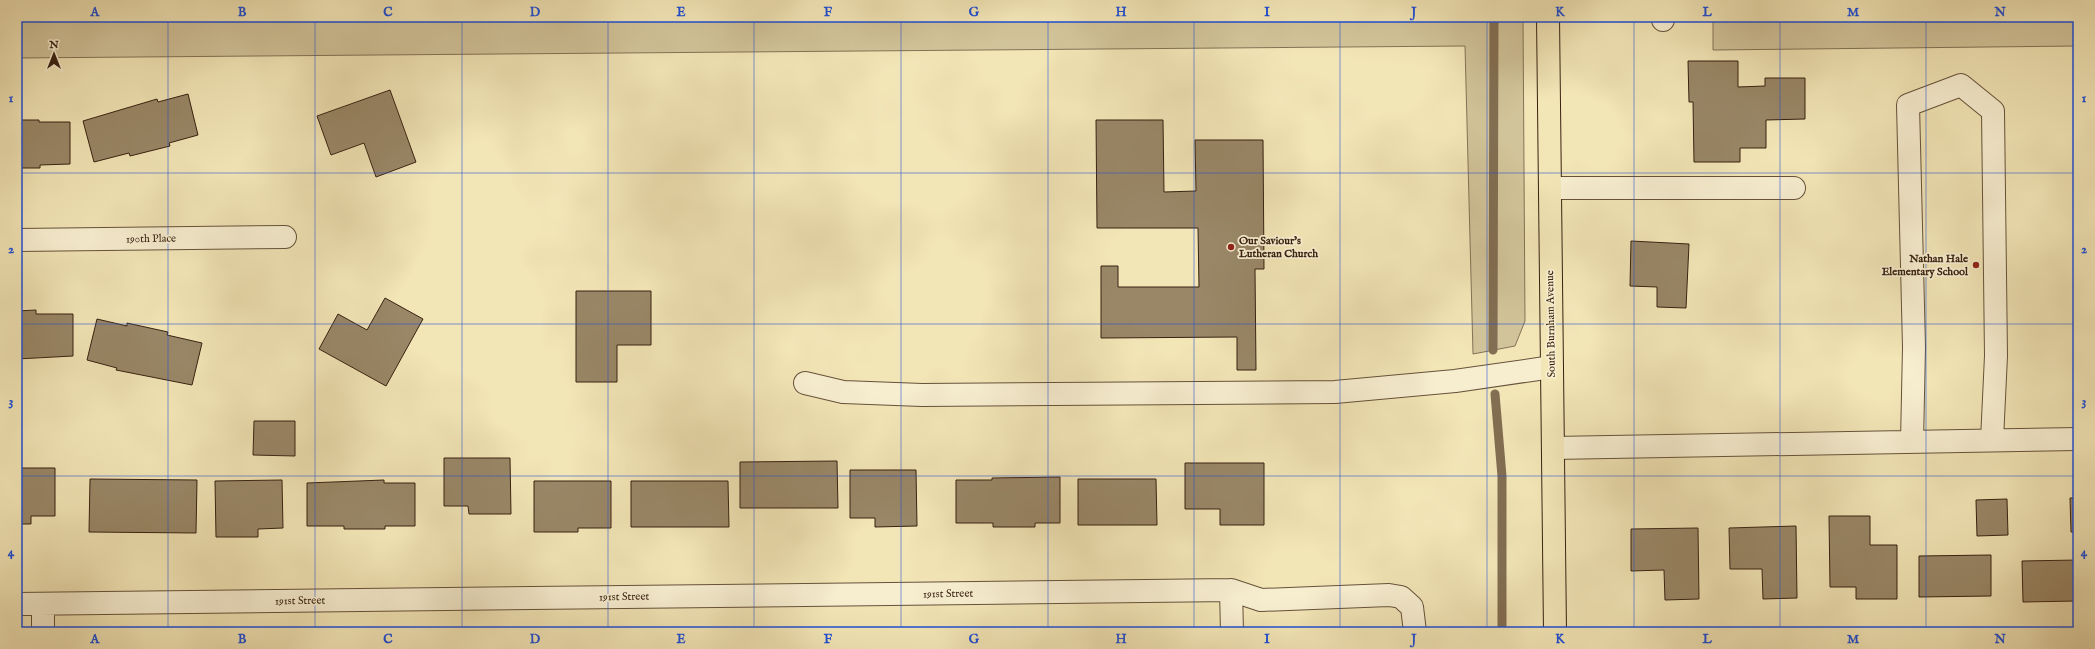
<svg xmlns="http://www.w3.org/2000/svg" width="2095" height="649" viewBox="0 0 2095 649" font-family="'IM FELL English',serif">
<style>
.green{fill:#d2c49a;stroke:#857256}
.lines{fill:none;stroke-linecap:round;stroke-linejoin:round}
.stream{stroke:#826e52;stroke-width:9}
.building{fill:#998767;stroke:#382111}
.minor-casing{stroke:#66523a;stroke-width:24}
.major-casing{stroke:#382111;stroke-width:24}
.minor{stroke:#f7eed0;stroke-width:22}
.major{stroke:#f2e5b6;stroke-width:22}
.grid{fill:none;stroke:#1d4ed8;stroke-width:1;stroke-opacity:0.55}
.poi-dot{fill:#8f2418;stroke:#f7eed0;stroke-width:1.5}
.labels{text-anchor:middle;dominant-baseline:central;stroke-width:3.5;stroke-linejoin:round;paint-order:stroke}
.street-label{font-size:11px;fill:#382111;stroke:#f7eed0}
.poi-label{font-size:11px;font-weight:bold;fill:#382111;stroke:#f7eed0;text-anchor:start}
.neatline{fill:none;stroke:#1d4ed8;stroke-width:1.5}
.grid-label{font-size:13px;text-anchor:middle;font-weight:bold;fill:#1d4ed8}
</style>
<rect width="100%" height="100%" fill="#f2e5b6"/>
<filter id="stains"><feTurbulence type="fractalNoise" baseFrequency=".005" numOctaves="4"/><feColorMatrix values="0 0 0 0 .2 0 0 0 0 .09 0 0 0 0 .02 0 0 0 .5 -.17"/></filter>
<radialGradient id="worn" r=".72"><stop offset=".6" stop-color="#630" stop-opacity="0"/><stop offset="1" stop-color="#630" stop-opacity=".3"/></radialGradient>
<path class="green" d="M 17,17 L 1523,17 L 1525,321 L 1515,346 L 1473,354 L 1465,46 L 17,58 Z
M 1713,17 L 2078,17 L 2078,46 L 1713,50 Z"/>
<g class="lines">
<path class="stream" d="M 1493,350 L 1494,17
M 1495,394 L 1502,476 L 1502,632"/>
</g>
<path class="building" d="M 1688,61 L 1738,61 L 1738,87 L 1765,86 L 1765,78 L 1805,78 L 1805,119 L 1766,120 L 1766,148 L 1740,148 L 1740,162 L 1694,162 L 1693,102 L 1689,102 Z
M 390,90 L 416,162 L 376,177 L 364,143 L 331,155 L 317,116 Z
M 188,94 L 198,135 L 169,143 L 170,146 L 130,156 L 129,153 L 94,162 L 83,121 L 157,99 L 158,102 Z
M 17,120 L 39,120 L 39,122 L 70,122 L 70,164 L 40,165 L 40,168 L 17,168 Z
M 1096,120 L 1163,120 L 1164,192 L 1196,191 L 1195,140 L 1263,140 L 1264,269 L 1255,269 L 1256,370 L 1237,370 L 1237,337 L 1101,338 L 1101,266 L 1118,266 L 1118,287 L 1199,287 L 1198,228 L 1097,228 Z
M 1631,241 L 1689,244 L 1686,308 L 1657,307 L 1657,287 L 1630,286 Z
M 576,291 L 651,291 L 651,345 L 617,345 L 617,382 L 576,382 Z
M 385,298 L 423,319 L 386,386 L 319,349 L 338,314 L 367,330 Z
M 36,310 L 36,314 L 73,314 L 73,356 L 17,359 L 17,311 Z
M 97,319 L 127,326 L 127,323 L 168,332 L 167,335 L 202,343 L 192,385 L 116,370 L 117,368 L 87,360 Z
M 254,421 L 295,421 L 295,456 L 253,455 Z
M 444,458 L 510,458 L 511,514 L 469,514 L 468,506 L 444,506 Z
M 837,461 L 838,508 L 740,508 L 740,462 Z
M 1185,463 L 1264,463 L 1264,525 L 1220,525 L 1220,509 L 1185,509 Z
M 17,468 L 55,468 L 55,516 L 31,516 L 31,524 L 17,524 Z
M 850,470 L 916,470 L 917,526 L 875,527 L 875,518 L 850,518 Z
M 1060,477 L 1060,523 L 1035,523 L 1035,527 L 993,527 L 993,523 L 956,523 L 956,480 L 992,480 L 992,478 Z
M 90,479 L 197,480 L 196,533 L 89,532 Z
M 1078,479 L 1156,479 L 1157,525 L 1078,525 Z
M 282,480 L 283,528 L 258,529 L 258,537 L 216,537 L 215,481 Z
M 384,480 L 384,483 L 415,483 L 415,526 L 385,526 L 385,529 L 344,529 L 344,526 L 307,526 L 307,483 Z
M 534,481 L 611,481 L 611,528 L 578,528 L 578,532 L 534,532 Z
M 631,481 L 728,481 L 729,527 L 631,527 Z
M 2070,498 L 2078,498 L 2078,532 L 2071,532 Z
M 2007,499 L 2008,535 L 1977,536 L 1976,500 Z
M 1829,516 L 1870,516 L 1870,545 L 1897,545 L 1897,599 L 1856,599 L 1856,587 L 1830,587 Z
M 1796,526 L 1797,598 L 1763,599 L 1762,569 L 1730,569 L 1729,528 Z
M 1698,528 L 1699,599 L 1665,600 L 1664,570 L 1631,571 L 1631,529 Z
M 1991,555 L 1991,596 L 1919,597 L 1919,556 Z
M 2078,560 L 2078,601 L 2023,602 L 2022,561 Z"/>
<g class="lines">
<g class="minor-casing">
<path id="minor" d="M 1663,20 L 1663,17
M 1550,188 L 1794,188
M 17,240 L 285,237
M 805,383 L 843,392 L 922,395 L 1335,392 L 1455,381 L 1552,367
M 1912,442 L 1914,347 L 1908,105 L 1961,85 L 1993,111 L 1996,356 L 1992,440
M 1553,448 L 2078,439
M 1231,590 L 1232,632
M 17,604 L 1231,590 L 1261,600 L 1389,595 L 1401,597 L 1412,607 L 1415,632
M 43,604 L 43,632"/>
</g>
<g class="major-casing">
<path id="major" d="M 1548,17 L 1555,632"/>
</g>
<use href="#minor" class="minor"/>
<use href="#major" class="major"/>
</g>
<path class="grid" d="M 168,17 L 168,632M 315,17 L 315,632M 462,17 L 462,632M 608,17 L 608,632M 754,17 L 754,632M 901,17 L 901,632M 1048,17 L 1048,632M 1194,17 L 1194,632M 1340,17 L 1340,632M 1487,17 L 1487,632M 1634,17 L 1634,632M 1780,17 L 1780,632M 1926,17 L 1926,632M 17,173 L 2078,173M 17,324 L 2078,324M 17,476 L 2078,476"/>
<g class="poi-dot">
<circle cx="1231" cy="247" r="4"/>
<circle cx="1976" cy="265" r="4"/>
</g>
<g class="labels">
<g class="street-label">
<text transform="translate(151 239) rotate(-1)">190th Place</text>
<text transform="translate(1551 324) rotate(-91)">South Burnham Avenue</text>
<text transform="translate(948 594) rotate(-1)">191st Street</text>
<text transform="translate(624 597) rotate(-1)">191st Street</text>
<text transform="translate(300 601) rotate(-1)">191st Street</text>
</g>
<g class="poi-label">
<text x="1239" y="241">Our Saviour's<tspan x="1239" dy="13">Lutheran Church</tspan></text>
<text x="1968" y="259" text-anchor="end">Nathan Hale<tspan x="1968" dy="13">Elementary School</tspan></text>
</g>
</g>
<rect width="2095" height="649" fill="none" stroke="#f2e5b6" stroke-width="44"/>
<g transform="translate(54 54)" stroke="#f7eed0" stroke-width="3" paint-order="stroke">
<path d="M0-3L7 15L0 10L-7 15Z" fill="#382111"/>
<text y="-6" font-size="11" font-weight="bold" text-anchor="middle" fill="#382111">N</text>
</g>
<rect x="22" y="22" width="2051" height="605" class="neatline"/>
<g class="grid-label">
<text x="95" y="16">A</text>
<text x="242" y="16">B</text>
<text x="388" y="16">C</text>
<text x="535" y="16">D</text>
<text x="681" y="16">E</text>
<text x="828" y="16">F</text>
<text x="974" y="16">G</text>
<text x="1121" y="16">H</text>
<text x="1267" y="16">I</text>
<text x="1414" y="16">J</text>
<text x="1560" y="16">K</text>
<text x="1707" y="16">L</text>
<text x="1853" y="16">M</text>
<text x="2000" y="16">N</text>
<text x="11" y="102">1</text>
<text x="2084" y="102">1</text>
<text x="11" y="253">2</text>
<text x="2084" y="253">2</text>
<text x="11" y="405">3</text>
<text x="2084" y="405">3</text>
<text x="11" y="556">4</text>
<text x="2084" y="556">4</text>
<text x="95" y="643">A</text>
<text x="242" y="643">B</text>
<text x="388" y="643">C</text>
<text x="535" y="643">D</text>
<text x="681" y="643">E</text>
<text x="828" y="643">F</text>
<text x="974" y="643">G</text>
<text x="1121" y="643">H</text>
<text x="1267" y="643">I</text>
<text x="1414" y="643">J</text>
<text x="1560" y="643">K</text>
<text x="1707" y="643">L</text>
<text x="1853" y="643">M</text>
<text x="2000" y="643">N</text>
</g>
<rect width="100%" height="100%" filter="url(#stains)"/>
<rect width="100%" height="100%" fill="url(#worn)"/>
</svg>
